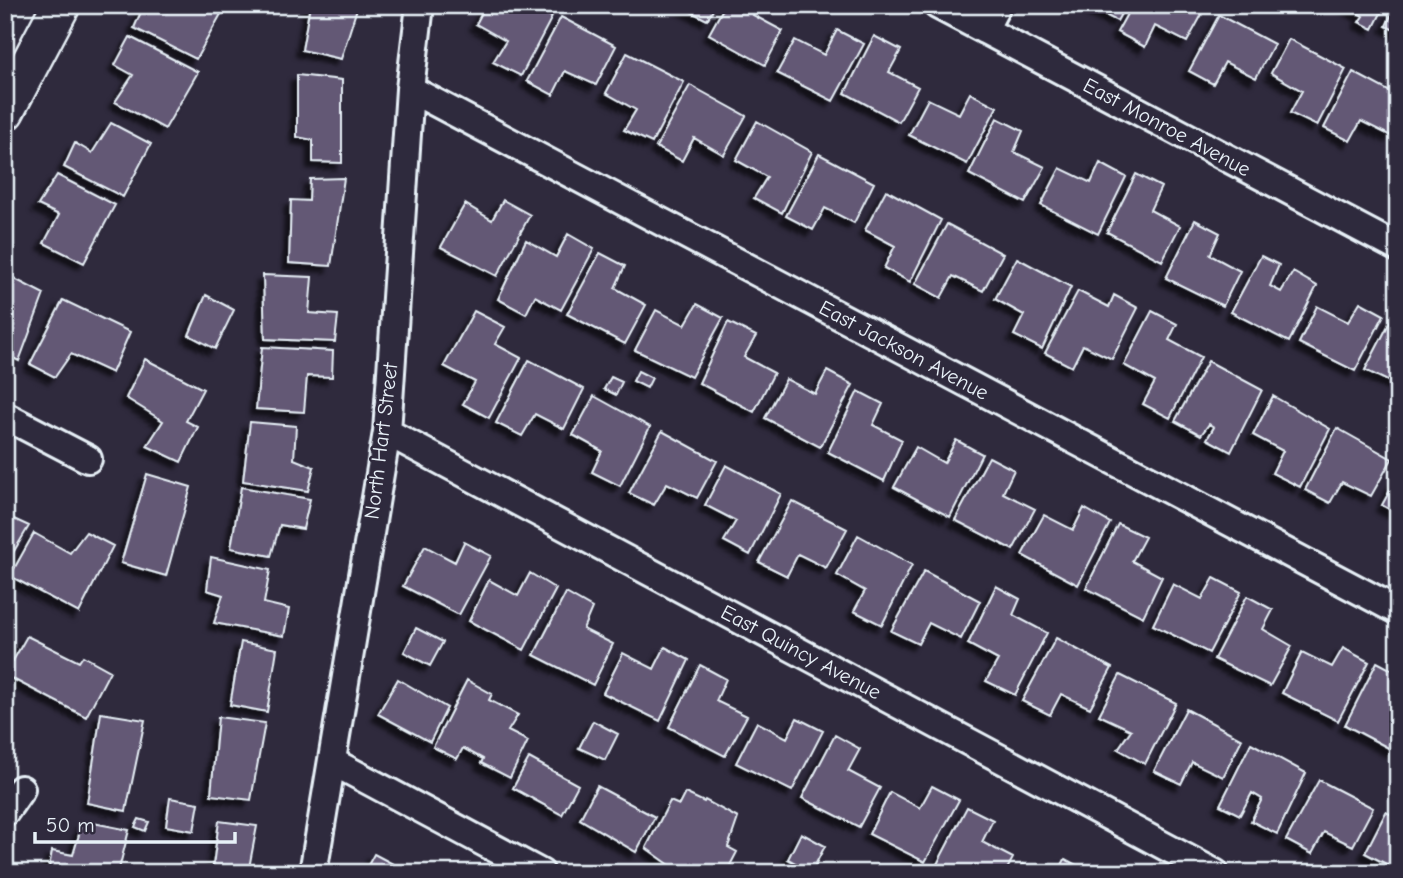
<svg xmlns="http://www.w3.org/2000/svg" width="1403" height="878" viewBox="0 0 1403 878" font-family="'Comic Neue',sans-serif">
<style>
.building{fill:#645874;stroke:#e8f1f8;stroke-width:2;filter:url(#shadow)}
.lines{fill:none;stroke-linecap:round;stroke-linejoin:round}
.street-casing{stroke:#e8f1f8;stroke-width:32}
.secondary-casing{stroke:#e8f1f8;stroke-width:42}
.path{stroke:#e8f1f8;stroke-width:4.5;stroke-dasharray:5 5;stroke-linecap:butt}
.street{stroke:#2f2a3d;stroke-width:26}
.secondary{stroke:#2f2a3d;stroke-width:37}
.labels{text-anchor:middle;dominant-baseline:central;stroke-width:5;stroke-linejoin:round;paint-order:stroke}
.street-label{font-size:21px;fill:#e8f1f8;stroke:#2f2a3d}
</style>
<defs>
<filter id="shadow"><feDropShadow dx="-6" dy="6" stdDeviation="2" flood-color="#0009"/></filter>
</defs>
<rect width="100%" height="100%" fill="#2f2a3d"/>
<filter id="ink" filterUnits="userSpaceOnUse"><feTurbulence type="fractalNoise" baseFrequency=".0143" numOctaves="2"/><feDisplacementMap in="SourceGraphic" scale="14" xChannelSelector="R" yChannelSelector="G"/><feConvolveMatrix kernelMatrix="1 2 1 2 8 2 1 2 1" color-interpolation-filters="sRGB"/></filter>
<g filter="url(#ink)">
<path class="building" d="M 144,5 L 167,12 L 170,5 L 226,5 L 196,59 L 134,28 Z
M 310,5 L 358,5 L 341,59 L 302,50 Z
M 486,5 L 530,5 L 552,17 L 521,76 L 493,62 L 506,41 L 476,24 Z
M 678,5 L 716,5 L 707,20 Z
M 725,5 L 757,5 L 753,15 L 783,31 L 765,65 L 709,34 Z
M 1092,5 L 1126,5 L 1117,21 L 1091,8 Z
M 1132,5 L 1197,5 L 1205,9 L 1187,42 L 1155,26 L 1145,47 L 1117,32 Z
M 1344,5 L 1385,5 L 1373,29 L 1359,22 L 1363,16 Z
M 1396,5 L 1398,5 L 1398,32 L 1386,26 Z
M 1219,15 L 1274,44 L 1256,78 L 1225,62 L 1213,84 L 1189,71 Z
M 561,17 L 616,46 L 596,85 L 565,71 L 553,95 L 527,81 Z
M 837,30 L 864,44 L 833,101 L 777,73 L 795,40 L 824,55 Z
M 874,36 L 901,50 L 889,72 L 918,87 L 899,122 L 845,93 Z
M 130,37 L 198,72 L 165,129 L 115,102 L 133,75 L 115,65 Z
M 1289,39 L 1346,69 L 1317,126 L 1290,113 L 1302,91 L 1271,73 Z
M 627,53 L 684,82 L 652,143 L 624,130 L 636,110 L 606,93 Z
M 1353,72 L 1398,96 L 1398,123 L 1391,136 L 1361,121 L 1350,141 L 1324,128 Z
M 297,75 L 342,80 L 342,163 L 313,162 L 313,140 L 297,137 Z
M 690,85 L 746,116 L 724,155 L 694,138 L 682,161 L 656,147 Z
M 970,93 L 997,107 L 967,164 L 909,135 L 928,99 L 959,114 Z
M 997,118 L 1023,131 L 1014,152 L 1045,167 L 1025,203 L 969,174 Z
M 757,121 L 812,152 L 782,213 L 754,198 L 767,177 L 736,160 Z
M 111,123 L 151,144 L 123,197 L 64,167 L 75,143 L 92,153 Z
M 819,154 L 874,183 L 854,223 L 825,208 L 813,230 L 786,216 Z
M 1100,163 L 1126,177 L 1098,234 L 1041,205 L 1060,168 L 1091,183 Z
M 1136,174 L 1161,187 L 1150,210 L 1180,226 L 1162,261 L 1107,232 Z
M 57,175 L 115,205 L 84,263 L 44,243 L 59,215 L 38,205 Z
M 344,178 L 331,266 L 289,263 L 291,200 L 309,201 L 310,179 Z
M 886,190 L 941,220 L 910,282 L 884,268 L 895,246 L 865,230 Z
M 503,200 L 530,215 L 497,276 L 441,247 L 465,204 L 492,220 Z
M 1195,220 L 1220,233 L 1210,255 L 1240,271 L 1223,306 L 1166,278 Z
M 947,224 L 1003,254 L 983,291 L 953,276 L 941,298 L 915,284 Z
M 568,234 L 594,249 L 561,310 L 535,296 L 526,314 L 498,299 L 526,240 L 556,257 Z
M 600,253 L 625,266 L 615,288 L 646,305 L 625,344 L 567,314 Z
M 1261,256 L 1279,265 L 1270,286 L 1281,292 L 1293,272 L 1317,286 L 1289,342 L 1231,312 Z
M 1017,258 L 1071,287 L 1042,349 L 1014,335 L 1024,315 L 995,299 Z
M 5,274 L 44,294 L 19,361 L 5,354 Z
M 263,275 L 312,277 L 309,313 L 338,315 L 335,342 L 265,339 Z
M 1078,291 L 1109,307 L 1114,295 L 1138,308 L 1112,359 L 1083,345 L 1072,367 L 1045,353 Z
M 206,295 L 234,310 L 215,349 L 189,335 Z
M 63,300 L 130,332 L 112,373 L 71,354 L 55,377 L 30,364 Z
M 1360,302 L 1384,315 L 1355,371 L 1299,343 L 1317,306 L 1348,322 Z
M 697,304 L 723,318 L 691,377 L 635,350 L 656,310 L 685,325 Z
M 474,311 L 505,327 L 495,344 L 521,358 L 489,418 L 463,404 L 475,382 L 444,366 Z
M 1152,311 L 1177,324 L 1169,340 L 1201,357 L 1170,418 L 1143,404 L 1155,382 L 1124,365 Z
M 1393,316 L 1398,318 L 1398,386 L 1365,370 Z
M 728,322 L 756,336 L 744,357 L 774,373 L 754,412 L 699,383 Z
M 262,347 L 333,351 L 332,377 L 307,376 L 304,412 L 256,409 Z
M 145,359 L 203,389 L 186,421 L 198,427 L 181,462 L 147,446 L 163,421 L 126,398 Z
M 529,360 L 584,389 L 564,429 L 535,414 L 522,436 L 496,423 Z
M 1208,361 L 1262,390 L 1231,452 L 1207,439 L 1214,427 L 1209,424 L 1201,435 L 1175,421 Z
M 638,371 L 652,378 L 647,388 L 633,381 Z
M 827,371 L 853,385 L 820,447 L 765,418 L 786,379 L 815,394 Z
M 611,377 L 622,382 L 616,395 L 604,389 Z
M 858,391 L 883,404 L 873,425 L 902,440 L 884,481 L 828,452 Z
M 594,396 L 650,427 L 620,486 L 592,472 L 602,451 L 573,435 Z
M 1273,396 L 1330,429 L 1300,487 L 1272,473 L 1283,451 L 1253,435 Z
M 250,422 L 296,426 L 294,459 L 314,467 L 308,491 L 243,481 Z
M 1337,428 L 1392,459 L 1371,496 L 1342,482 L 1330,503 L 1305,490 Z
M 662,431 L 717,461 L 697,498 L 667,483 L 654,505 L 629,493 Z
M 956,440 L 982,454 L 950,517 L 894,487 L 916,447 L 944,463 Z
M 989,457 L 1014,470 L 1003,493 L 1035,509 L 1013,550 L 955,520 Z
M 726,465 L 781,494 L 750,555 L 724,541 L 736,521 L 705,505 Z
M 147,474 L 191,487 L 166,576 L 121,563 Z
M 1398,476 L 1398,514 L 1382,505 Z
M 241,487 L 310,499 L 303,529 L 280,525 L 271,556 L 231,548 Z
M 792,501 L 847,529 L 826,568 L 798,554 L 787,576 L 759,562 Z
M 1084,508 L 1110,523 L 1078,585 L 1022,555 L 1044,515 L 1073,530 Z
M 5,515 L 29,526 L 5,566 Z
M 1118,524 L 1145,537 L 1132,561 L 1162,577 L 1143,617 L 1086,588 Z
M 86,532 L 113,546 L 79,613 L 10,576 L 34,533 L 70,553 Z
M 858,535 L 912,565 L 882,625 L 854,611 L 865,591 L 837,575 Z
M 464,542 L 491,556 L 459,615 L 403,586 L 425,546 L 455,562 Z
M 211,557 L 270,570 L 264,603 L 289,609 L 284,636 L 214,623 L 223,595 L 207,590 Z
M 924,571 L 980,601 L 961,639 L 929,623 L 918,644 L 891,631 Z
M 530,573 L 556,589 L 524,650 L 469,621 L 489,580 L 518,596 Z
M 1214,578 L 1241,592 L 1209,653 L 1153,625 L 1173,584 L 1202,599 Z
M 996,586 L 1020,599 L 1013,615 L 1047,633 L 1015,695 L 986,681 L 998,660 L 968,644 Z
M 566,593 L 592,608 L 583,629 L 613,644 L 593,685 L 534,655 Z
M 1247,596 L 1273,610 L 1263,629 L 1292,646 L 1270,686 L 1214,659 Z
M 416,628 L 443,642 L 430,666 L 404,652 Z
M 27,636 L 79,662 L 83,656 L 110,671 L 86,717 L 5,675 Z
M 1056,638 L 1112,668 L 1090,708 L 1061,694 L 1050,715 L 1022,701 Z
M 241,642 L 277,649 L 267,712 L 230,705 Z
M 665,647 L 689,660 L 660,721 L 603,693 L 623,653 L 654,669 Z
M 1343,648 L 1369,662 L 1338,721 L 1282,693 L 1302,652 L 1332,667 Z
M 1377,662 L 1398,673 L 1398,686 L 1391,699 L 1398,703 L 1398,753 L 1345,725 Z
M 700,665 L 726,679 L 716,701 L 747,716 L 725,756 L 669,727 Z
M 1120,675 L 1176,703 L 1145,764 L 1118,749 L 1131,730 L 1099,715 Z
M 398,679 L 447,708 L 430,742 L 378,714 Z
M 467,680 L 492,694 L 489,700 L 518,715 L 508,731 L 528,741 L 510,778 L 481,763 L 483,759 L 463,748 L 457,759 L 433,747 Z
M 1186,709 L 1242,739 L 1223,777 L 1192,762 L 1181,784 L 1154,771 Z
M 101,713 L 145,720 L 126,811 L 87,803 Z
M 218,717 L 265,723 L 251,800 L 211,795 Z
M 797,718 L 823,731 L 792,791 L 736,763 L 757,722 L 787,738 Z
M 593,721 L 618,734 L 605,760 L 579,748 Z
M 835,735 L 860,749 L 848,771 L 880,788 L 859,827 L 802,798 Z
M 1251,743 L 1306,773 L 1277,834 L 1251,821 L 1262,799 L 1252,793 L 1240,815 L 1220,805 Z
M 529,758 L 578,785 L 562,815 L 513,788 Z
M 1319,780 L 1373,808 L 1353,846 L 1324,832 L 1312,854 L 1286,840 Z
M 597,786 L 655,817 L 636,852 L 580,819 Z
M 932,786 L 959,800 L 925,862 L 869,834 L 890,792 L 920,808 Z
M 685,793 L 704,802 L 705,800 L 738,818 L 728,847 L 737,852 L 726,873 L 681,873 L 646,848 L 670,801 L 679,805 Z
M 170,798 L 199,803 L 194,831 L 166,826 Z
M 967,807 L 993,820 L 982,842 L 1013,858 L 1005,873 L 944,873 L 935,868 Z
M 1386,812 L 1398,818 L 1398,873 L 1391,873 L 1394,868 L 1365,853 Z
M 139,819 L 149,822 L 145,831 L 135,827 Z
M 83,821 L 129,830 L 118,873 L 48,873 L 52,851 L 73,855 Z
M 219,821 L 257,826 L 248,873 L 212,873 Z
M 801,833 L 825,846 L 811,873 L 794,873 L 799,865 L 788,859 Z
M 374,854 L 410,873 L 364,873 Z
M 1065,859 L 1091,873 L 1058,873 Z
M 1023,864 L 1039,873 L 1019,873 Z"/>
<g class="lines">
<g class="street-casing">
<path id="street" d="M 937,5 L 1398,248
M 984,30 L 997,5
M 410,89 L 1398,611
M 5,416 L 88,459
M 387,432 L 1215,873
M 333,762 L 541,873
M 5,812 L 21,789
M 313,873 L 387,432 L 410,89 L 420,5"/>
</g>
<g class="secondary-casing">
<path id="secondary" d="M 5,111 L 61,5"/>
</g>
<path class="path" d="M 5,17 L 11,5"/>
<use href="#street" class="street"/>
<use href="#secondary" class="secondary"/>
</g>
</g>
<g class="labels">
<g class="street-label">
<text transform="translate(1167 127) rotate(28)">East Monroe Avenue</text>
<text transform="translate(904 350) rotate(28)">East Jackson Avenue</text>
<text transform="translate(381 441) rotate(-83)">North Hart Street</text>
<text transform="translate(801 652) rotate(28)">East Quincy Avenue</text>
</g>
</g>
<rect width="1403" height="878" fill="none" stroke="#2f2a3d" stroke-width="28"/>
<rect x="14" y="14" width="1375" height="850" fill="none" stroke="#e8f1f8" stroke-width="2.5" filter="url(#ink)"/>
<path d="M35 832v10h200v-10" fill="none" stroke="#e8f1f8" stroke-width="3.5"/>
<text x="46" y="832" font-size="21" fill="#e8f1f8" stroke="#2f2a3d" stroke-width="5" paint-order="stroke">50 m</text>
</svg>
